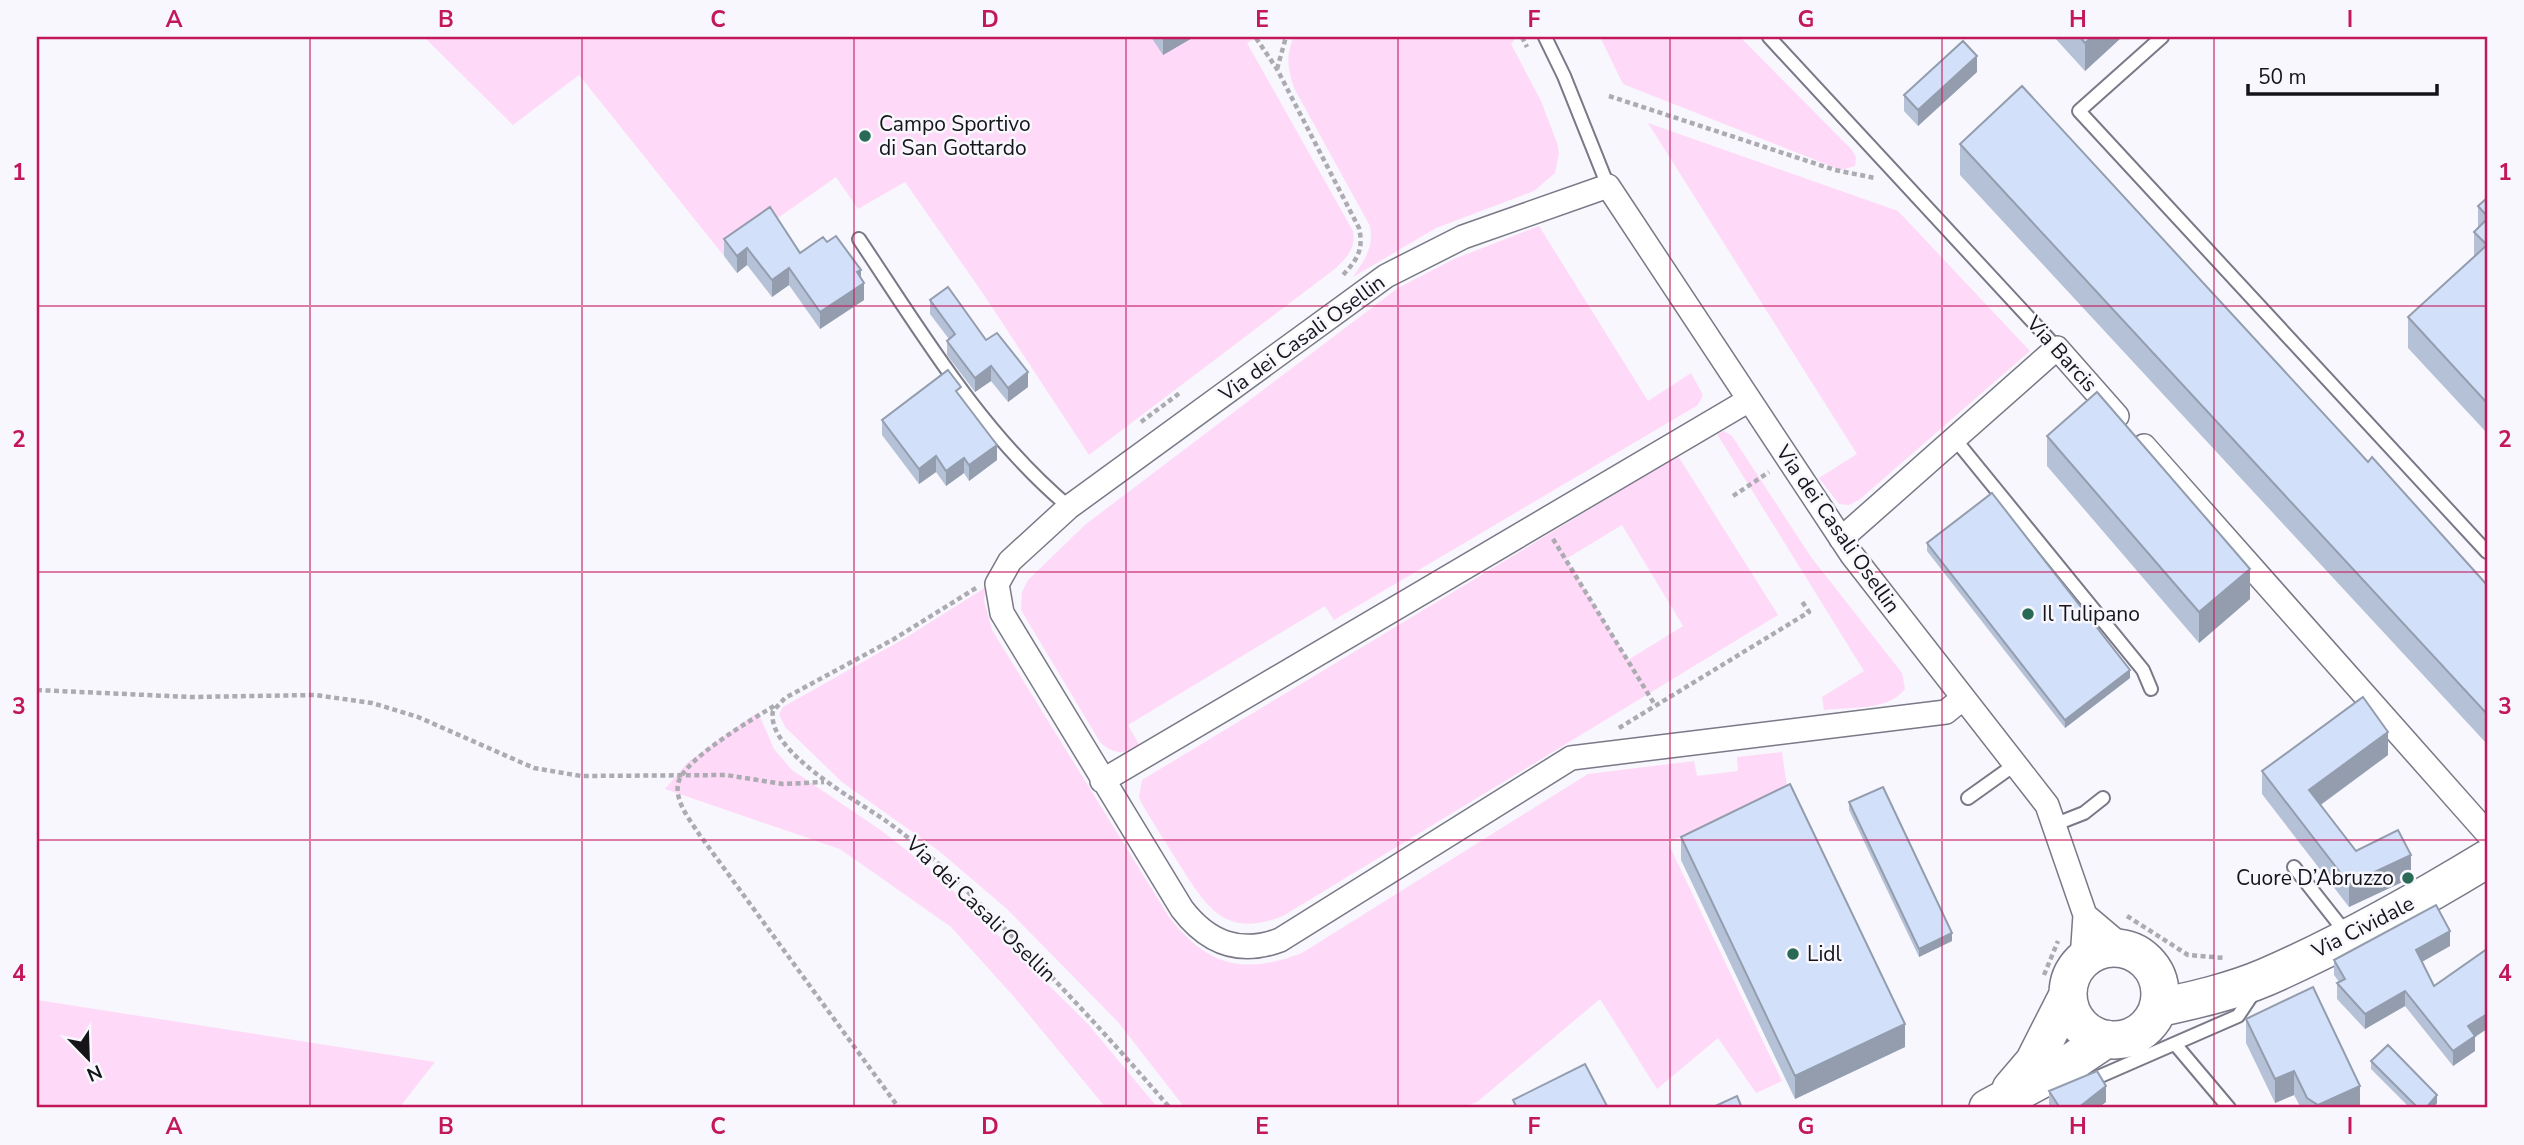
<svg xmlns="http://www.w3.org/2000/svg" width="2524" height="1145" viewBox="0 0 2524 1145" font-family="'Nunito Sans',sans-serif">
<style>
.green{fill:#ffd9f8;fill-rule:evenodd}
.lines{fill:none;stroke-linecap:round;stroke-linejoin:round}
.lane-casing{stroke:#797987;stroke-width:16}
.street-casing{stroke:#797987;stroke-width:26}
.primary-casing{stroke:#797987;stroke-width:40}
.path{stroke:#ababb1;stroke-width:4.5;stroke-dasharray:5 3.5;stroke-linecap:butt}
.lane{stroke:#fff;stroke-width:12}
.street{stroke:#fff;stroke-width:23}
.primary{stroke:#fff;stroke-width:37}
.wall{fill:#b5c1d6}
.shaded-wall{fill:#939dae}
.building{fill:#d2e0f9;stroke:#939dae;stroke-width:2}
.grid{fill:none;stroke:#c2185b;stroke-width:2;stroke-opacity:0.55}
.poi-dot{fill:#2a6956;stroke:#f7f7fd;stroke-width:2.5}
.labels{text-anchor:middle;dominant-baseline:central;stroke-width:5;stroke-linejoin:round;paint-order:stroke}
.poi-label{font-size:21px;fill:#141419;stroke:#f7f7fd;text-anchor:start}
.street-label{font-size:21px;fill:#141419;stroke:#f7f7fd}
.neatline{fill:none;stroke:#c2185b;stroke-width:2.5}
.grid-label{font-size:23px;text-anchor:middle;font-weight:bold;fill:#c2185b}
</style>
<rect width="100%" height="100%" fill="#f7f7fd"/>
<path class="green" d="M 424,37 L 1258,37 L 1247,43 L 1353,231 C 1356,248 1348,256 1336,268 L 1089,455 L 984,295 L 905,182 L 858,209 L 836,177 L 724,256 L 579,75 L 513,125 Z
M 1294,37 L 1517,37 L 1511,44 L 1541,101 L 1557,143 L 1559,153 L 1555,173 L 1534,191 L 1436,228 L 1353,277 C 1365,259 1374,248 1370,226 L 1294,88 C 1288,69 1285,55 1294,37 Z
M 1600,37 L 1740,37 L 1852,150 L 1856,157 L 1855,166 L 1841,170 L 1623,84 Z
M 1648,123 L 1898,211 L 2030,351 L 1859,500 L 1849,505 L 1839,504 L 1819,478 L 1857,454 Z
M 1539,226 L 1648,401 L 1691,373 L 1703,395 L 1698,405 L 1334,620 L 1325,606 L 1128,725 L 1140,746 C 1125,754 1113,755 1100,742 L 1021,610 L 1022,592 L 1028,580 L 1086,524 L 1398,288 L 1454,259 Z
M 1724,431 L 1732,436 L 1811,557 L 1902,673 L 1905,689 C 1889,711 1849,707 1824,710 L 1822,697 L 1864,671 L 1717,434 Z
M 1678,456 L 1778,615 L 1283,916 C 1229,937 1210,913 1183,870 C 1169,848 1155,826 1142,804 L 1139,797 L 1142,780 ZM 1622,525 L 1683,626 L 1628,660 L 1566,559 Z
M 986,587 L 984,600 L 992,630 L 1169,917 C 1208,967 1244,975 1302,953 L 1588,774 L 1694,761 L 1697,776 L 1738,771 L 1737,757 L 1782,752 L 1787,787 L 1668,843 L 1782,1081 L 1756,1093 L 1718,1038 L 1657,1089 L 1600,999 L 1477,1102 L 1461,1108 L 1185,1108 L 1118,1022 L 1007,909 L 939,851 L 842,782 L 785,727 L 779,714 L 783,707 L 907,637 Z
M 758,712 L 774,749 L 792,770 L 879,829 L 931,869 L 1088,1024 L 1158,1108 L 1106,1108 L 1015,998 L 951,927 L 840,849 L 665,789 L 688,762 Z
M 37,1000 L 435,1062 L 399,1108 L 37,1108 Z"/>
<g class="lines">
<g class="lane-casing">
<path id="lane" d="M 1545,37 L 1564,76 L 1608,186
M 1769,37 L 2057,348
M 2162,37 L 2079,111 L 2487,552
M 859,239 C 922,333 981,433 1069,507
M 1954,438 L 2143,670 L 2151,689
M 1968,798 L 2017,763
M 2056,824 L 2084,813 L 2103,798
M 2294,867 L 2346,933
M 2132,1036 L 2146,1056
M 2175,1044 L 2229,1108
M 2085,1079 L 2089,1081 L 2238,1016 L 2254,992"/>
</g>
<g class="street-casing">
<path id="street" d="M 2144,446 L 2487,833
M 1841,539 L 2057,348 L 2117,416
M 1963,698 L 1946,712 L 1571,758 L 1280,940 C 1240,955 1208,943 1182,909 L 1002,613 L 997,584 L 1010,561 L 1069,507 L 1386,276 L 1463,237 L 1608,186 L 1852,555 L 2047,805 L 2085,915 L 2082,960
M 1102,781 L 1749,400
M 2085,915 L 2124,948"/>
</g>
<g class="primary-casing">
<path id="primary" d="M2068 994a46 46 0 1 1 92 0a46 46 0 1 1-92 0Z
M 2158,1008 C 2194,1000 2231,992 2266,977 C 2342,944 2416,902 2487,859
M 2011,1089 L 2034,1062 L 2068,995
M 1988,1108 L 2064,1067 L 2106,1039"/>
</g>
<path class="path" d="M 1522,37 L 1527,47
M 1256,38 L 1277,69 L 1359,228 C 1364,250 1357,260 1342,276
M 1277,69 L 1286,37
M 1609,96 L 1835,170 L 1875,178
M 1141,422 L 1181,392
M 1733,496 L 1769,472
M 1553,539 L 1655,705
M 976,588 L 894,639 L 785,698 L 773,711 C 765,751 858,801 886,821 C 927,850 961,885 997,921 C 1057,981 1114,1043 1170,1108
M 37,690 L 191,697 L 315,695 L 372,703 L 418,717 L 534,768 L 581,776 L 726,775 L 783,784 L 824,782
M 774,706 C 753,719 682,760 678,784 C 675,802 690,820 699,834 L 899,1108
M 1619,728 L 1809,612 L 1801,600
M 2127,916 L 2188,955 L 2225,958
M 2044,975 L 2058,941"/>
<use href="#lane" class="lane"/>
<use href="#street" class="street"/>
<use href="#primary" class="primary"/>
</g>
<path class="wall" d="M 1151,37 L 1194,37 L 1163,55 Z
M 2054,37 L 2122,37 L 2085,71 Z
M 1977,72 L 1918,126 L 1904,111 L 1904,95 Z
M 1960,144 L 2368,462 L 2487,585 L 2487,744 L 1960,175 Z
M 2487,198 L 2487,433 L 2408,348 L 2408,317 L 2474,257 L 2474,232 L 2478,228 L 2478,206 Z
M 724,239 L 800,253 L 861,277 L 864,300 L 820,329 L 789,285 L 772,297 L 747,265 L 737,273 L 724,256 Z
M 930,300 L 986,340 L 1028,387 L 1008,402 L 991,381 L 975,392 L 947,355 L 947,341 L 949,339 L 930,314 Z
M 961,397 L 997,460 L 969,481 L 964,473 L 946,486 L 936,472 L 919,484 L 882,435 L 882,420 Z
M 2047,436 L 2250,599 L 2199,643 L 2047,466 Z
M 1927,543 L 2130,678 L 2065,728 L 1927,551 Z
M 2388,755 L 2321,805 L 2356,851 L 2411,878 L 2349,907 L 2262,794 L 2262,771 Z
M 1849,802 L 1952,941 L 1919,957 L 1849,810 Z
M 1681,837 L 1905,1047 L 1795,1099 L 1681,860 Z
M 2450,946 L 2422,962 L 2434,986 L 2475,1037 L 2475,1051 L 2453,1066 L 2405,1006 L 2365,1029 L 2337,999 L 2337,983 L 2339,982 L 2334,975 L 2334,960 Z
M 2246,1019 L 2360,1108 L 2301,1108 L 2294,1095 L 2275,1103 L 2246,1043 Z
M 2371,1061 L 2437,1103 L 2433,1108 L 2410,1108 L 2371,1069 Z
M 2049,1091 L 2106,1102 L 2098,1108 L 2050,1108 L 2049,1107 Z"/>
<path class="shaded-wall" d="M 1167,37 L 1194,37 L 1163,55 L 1163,39 Z
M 2092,37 L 2122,37 L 2085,71 L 2085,43 Z
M 1977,56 L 1977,72 L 1918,126 L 1918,110 Z
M 747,248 L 747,265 L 737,273 L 737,256 Z
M 789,268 L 789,285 L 772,297 L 772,280 Z
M 861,270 L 861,285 L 864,283 L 864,300 L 820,329 L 820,312 L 857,272 Z
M 991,366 L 991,381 L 975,392 L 975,378 Z
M 1028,372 L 1028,387 L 1008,402 L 1008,388 Z
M 997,445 L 997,460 L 969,481 L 969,465 Z
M 936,456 L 936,472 L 919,484 L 919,469 Z
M 964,458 L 964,473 L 946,486 L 946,471 Z
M 2250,569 L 2250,599 L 2199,643 L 2199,612 Z
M 2130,670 L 2130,678 L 2065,728 L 2065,720 Z
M 2388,732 L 2388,755 L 2309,813 L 2309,790 Z
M 2411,855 L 2411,878 L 2349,907 L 2349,884 Z
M 2450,931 L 2450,946 L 2416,965 L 2416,950 Z
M 1952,933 L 1952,941 L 1919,957 L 1919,949 Z
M 2405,991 L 2405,1006 L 2365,1029 L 2365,1014 Z
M 2487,1014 L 2487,1029 L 2475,1037 L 2475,1051 L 2453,1066 L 2453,1051 L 2468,1026 Z
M 1905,1024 L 1905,1047 L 1795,1099 L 1795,1076 Z
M 2294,1071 L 2294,1095 L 2275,1103 L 2275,1079 Z
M 2106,1086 L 2106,1102 L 2098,1108 L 2078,1108 Z
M 2360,1086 L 2360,1108 L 2318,1108 L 2318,1105 Z
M 2437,1095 L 2437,1103 L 2433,1108 L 2426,1108 Z"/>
<path class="building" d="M 2080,37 L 2092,37 L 2085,43 Z
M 1963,41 L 1977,56 L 1918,110 L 1904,95 Z
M 2022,86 L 2368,462 L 2372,457 L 2487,585 L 2487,714 L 1960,144 Z
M 2487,198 L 2487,216 L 2478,206 Z
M 770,207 L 800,253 L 823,237 L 827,242 L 836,236 L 861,270 L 857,272 L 864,283 L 820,312 L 789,268 L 772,280 L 747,248 L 737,256 L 724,239 Z
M 2487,219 L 2487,403 L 2408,317 L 2487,245 L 2474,232 Z
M 948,287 L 986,340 L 997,333 L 1028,372 L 1008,388 L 991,366 L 975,378 L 947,341 L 955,334 L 930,300 Z
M 948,370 L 961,387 L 956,391 L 997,445 L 969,465 L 964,458 L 946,471 L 936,456 L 919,469 L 882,420 Z
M 2097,392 L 2250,569 L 2199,612 L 2047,436 Z
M 1992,493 L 2130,670 L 2065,720 L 1927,543 Z
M 2363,697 L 2388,732 L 2309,790 L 2356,851 L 2398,830 L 2411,855 L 2349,884 L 2262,771 Z
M 1790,784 L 1905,1024 L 1795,1076 L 1681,837 Z
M 1883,787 L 1952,933 L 1919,949 L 1849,802 Z
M 2436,905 L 2450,931 L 2416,950 L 2434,986 L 2487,949 L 2487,1014 L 2468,1026 L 2475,1036 L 2453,1051 L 2405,991 L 2365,1014 L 2337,983 L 2345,979 L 2334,960 Z
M 2313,987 L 2360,1086 L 2318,1105 L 2307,1098 L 2294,1071 L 2275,1079 L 2246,1019 Z
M 2388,1045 L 2437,1095 L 2426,1108 L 2418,1108 L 2371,1061 Z
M 1585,1064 L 1608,1108 L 1517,1108 L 1513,1100 Z
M 2097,1071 L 2106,1086 L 2078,1108 L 2060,1108 L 2049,1091 Z
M 1737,1096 L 1742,1108 L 1711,1108 Z"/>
<path class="grid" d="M 310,37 L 310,1108M 582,37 L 582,1108M 854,37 L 854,1108M 1126,37 L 1126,1108M 1398,37 L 1398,1108M 1670,37 L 1670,1108M 1942,37 L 1942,1108M 2214,37 L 2214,1108M 37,306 L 2487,306M 37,572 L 2487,572M 37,840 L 2487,840"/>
<g class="poi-dot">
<circle cx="865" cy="136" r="7"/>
<circle cx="2028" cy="614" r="7"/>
<circle cx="2408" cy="878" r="7"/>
<circle cx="1793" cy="954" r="7"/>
</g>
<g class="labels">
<g class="poi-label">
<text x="879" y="124">Campo Sportivo<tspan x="879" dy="24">di San Gottardo</tspan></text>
<text x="2042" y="614">Il Tulipano</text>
<text x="2394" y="878" text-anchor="end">Cuore D’Abruzzo</text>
<text x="1807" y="954">Lidl</text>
</g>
<g class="street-label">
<text transform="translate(1302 338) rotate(-36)">Via dei Casali Osellin</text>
<text transform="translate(2062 354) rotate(48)">Via Barcis</text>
<text transform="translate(1838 529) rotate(55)">Via dei Casali Osellin</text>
<text transform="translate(981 909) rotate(44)">Via dei Casali Osellin</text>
<text transform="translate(2363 927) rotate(-27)">Via Cividale</text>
</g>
</g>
<rect width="2524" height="1145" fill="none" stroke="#f7f7fd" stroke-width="77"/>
<g transform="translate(88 1058) rotate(157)" stroke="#f7f7fd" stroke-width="5" paint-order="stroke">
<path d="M0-5L12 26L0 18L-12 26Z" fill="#141419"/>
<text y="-10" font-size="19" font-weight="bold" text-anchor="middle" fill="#141419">N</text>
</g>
<path d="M2248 84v10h189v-10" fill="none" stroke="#141419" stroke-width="3.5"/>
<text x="2258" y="84" font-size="21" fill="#141419" stroke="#f7f7fd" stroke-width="5" paint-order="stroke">50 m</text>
<rect x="38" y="38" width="2448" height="1068" class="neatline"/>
<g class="grid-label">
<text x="174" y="27">A</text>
<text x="446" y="27">B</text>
<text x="718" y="27">C</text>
<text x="990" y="27">D</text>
<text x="1262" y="27">E</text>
<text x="1534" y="27">F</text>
<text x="1806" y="27">G</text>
<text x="2078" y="27">H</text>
<text x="2350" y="27">I</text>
<text x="19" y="180">1</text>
<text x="2505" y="180">1</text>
<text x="19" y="447">2</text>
<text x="2505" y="447">2</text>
<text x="19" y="714">3</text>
<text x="2505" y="714">3</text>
<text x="19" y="981">4</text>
<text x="2505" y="981">4</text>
<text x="174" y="1134">A</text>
<text x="446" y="1134">B</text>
<text x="718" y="1134">C</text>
<text x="990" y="1134">D</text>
<text x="1262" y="1134">E</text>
<text x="1534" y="1134">F</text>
<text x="1806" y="1134">G</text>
<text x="2078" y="1134">H</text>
<text x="2350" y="1134">I</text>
</g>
</svg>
